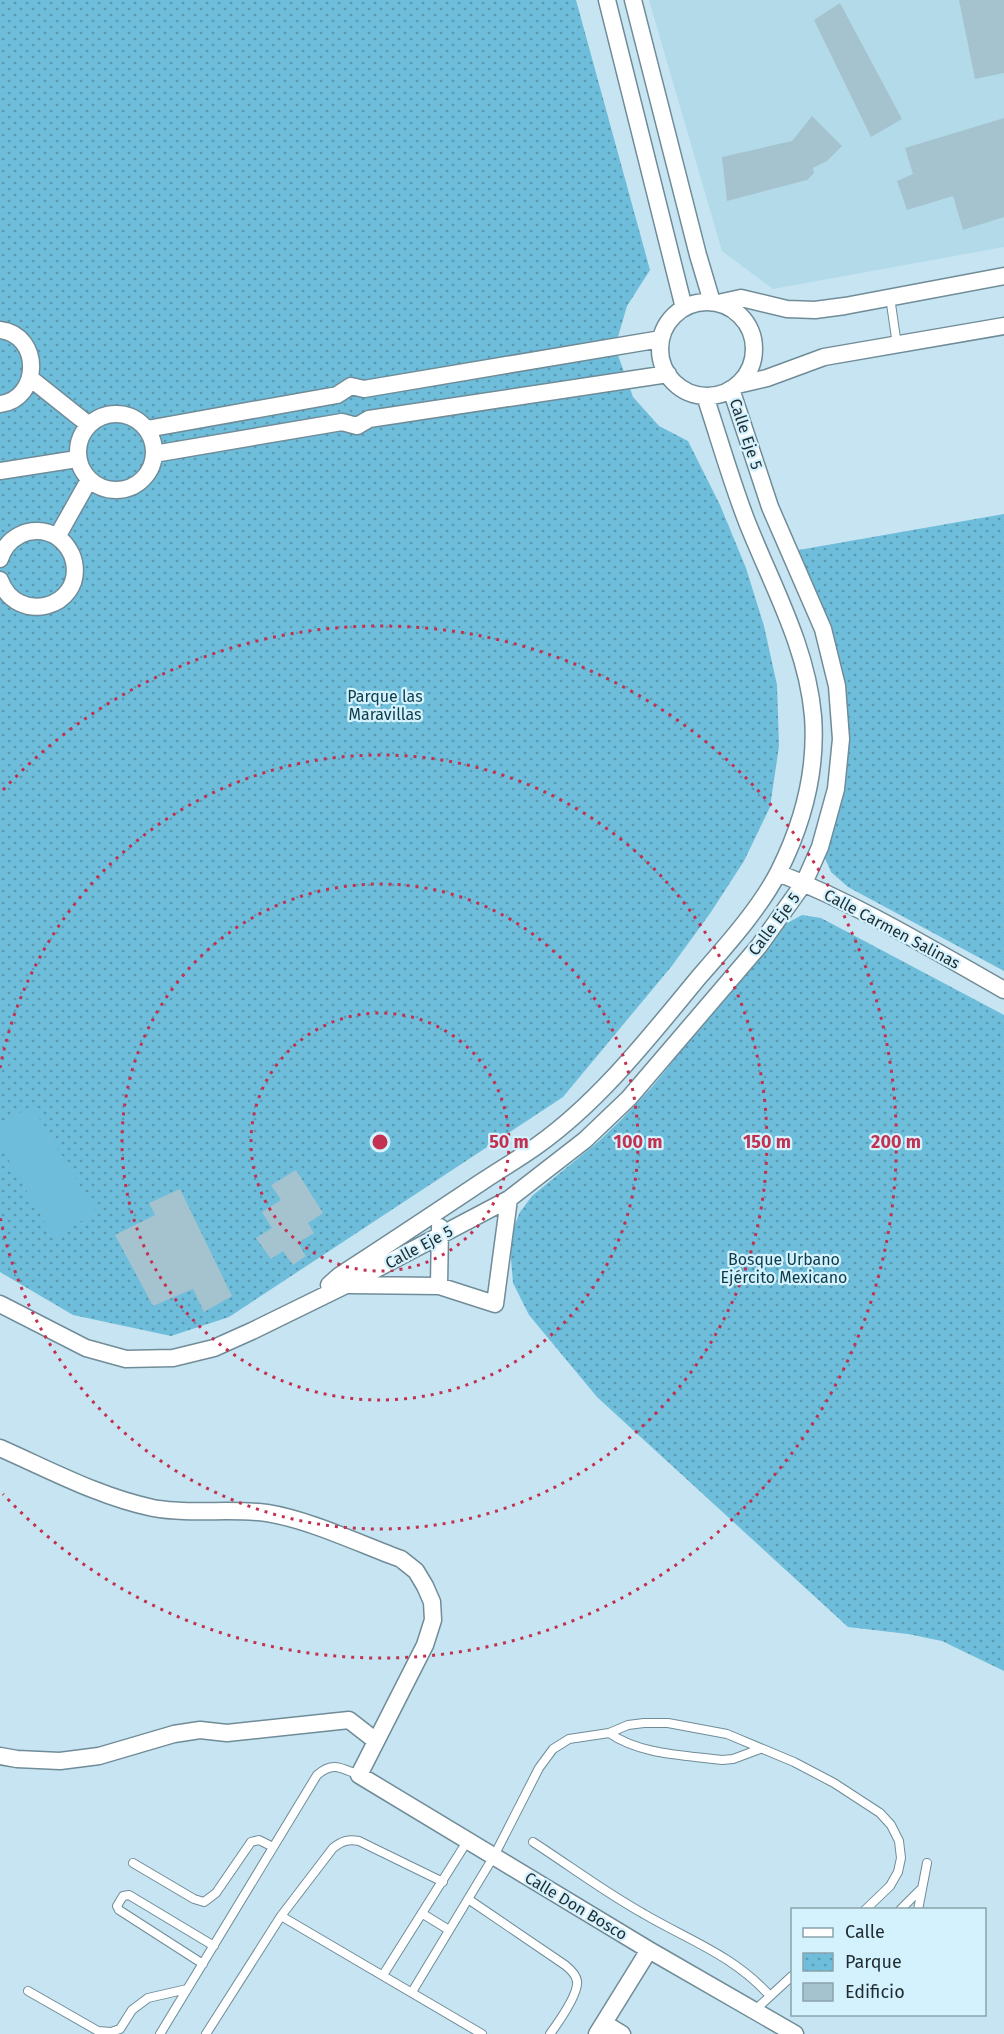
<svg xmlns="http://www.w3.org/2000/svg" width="1004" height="2034" viewBox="0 0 1004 2034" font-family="'Fira Sans',sans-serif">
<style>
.built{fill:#b3dae9}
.park{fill:url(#park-dots)}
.pitch{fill:#6ebdda}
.building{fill:#a5c3cf}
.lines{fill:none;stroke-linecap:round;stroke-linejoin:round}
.lane-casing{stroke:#708c98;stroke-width:10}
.street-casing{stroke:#708c98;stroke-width:19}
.lane{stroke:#fff;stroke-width:8}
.street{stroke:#fff;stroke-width:16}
.ring{fill:none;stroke:#c2314f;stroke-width:3;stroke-dasharray:3 6}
.labels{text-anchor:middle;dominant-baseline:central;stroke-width:4.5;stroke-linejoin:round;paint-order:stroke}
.street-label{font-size:16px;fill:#1f2b30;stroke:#d3f2fe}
.park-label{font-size:16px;fill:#0c3b4a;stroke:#d3f2fe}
.centre{fill:#c2314f;stroke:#d3f2fe;stroke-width:3}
.ring-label{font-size:18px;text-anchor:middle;font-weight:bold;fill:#c2314f;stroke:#d3f2fe;stroke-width:4.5;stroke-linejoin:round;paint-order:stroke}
</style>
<defs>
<pattern id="park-dots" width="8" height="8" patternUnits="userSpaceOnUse" patternTransform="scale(1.5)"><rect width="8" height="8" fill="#6ebdda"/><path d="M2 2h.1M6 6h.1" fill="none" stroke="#5a9ab1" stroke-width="1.8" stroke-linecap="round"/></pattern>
</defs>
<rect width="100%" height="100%" fill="#c6e4f1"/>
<path class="built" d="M 649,0 L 1004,0 L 1004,247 L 773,289 L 722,251 Z"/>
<path class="park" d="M 0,0 L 576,0 L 650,270 L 627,306 L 615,347 L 633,397 L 659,426 L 688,441 L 720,505 L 746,568 L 764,626 L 777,685 L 779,746 L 770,807 L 744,861 L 711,912 L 671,967 L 563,1097 L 229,1317 L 171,1336 L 73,1315 L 0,1272 Z
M 1004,514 L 1004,971 L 848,887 L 831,872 L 824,856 L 841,708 L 793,551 Z
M 802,915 L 821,918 L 1004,1015 L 1004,1671 L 942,1641 L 908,1634 L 848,1627 L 597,1397 L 529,1315 L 513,1283 L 510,1247 L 513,1229 L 520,1212 L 532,1196 L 599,1141 L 621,1120 L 652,1087 L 780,929 L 789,922 Z"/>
<path class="pitch" d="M 32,1106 L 96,1212 L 54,1238 L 0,1145 L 0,1124 Z"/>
<path class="building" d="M 959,0 L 1004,0 L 1004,73 L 975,79 Z
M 840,3 L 902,119 L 871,137 L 814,20 Z
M 812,116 L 842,146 L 827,161 L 813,168 L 814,173 L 807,180 L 727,201 L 722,157 L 792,141 Z
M 1004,118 L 1004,217 L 963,230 L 953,196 L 907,210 L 897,181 L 913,174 L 905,148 Z
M 296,1170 L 323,1213 L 308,1223 L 314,1233 L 298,1243 L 306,1256 L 293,1265 L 283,1251 L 271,1259 L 256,1238 L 272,1228 L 262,1212 L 281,1200 L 271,1185 Z
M 180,1189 L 232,1296 L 204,1312 L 193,1289 L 153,1306 L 115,1235 L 155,1215 L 149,1203 Z"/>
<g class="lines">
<g class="lane-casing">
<path id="lane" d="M 890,297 L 897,345
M 609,1733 C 641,1755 684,1755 722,1760 L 733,1759 L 760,1749
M 533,1842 C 570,1866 606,1893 644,1914 C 690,1941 733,1955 770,1996
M 133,1863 L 194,1899 L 204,1902 L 216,1893 L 251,1842 L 259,1840 L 273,1847
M 468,1899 L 565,1965 C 570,1969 576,1974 577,1981 C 579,1994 558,2023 550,2034
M 900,1910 L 920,1890
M 918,1910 L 927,1863
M 423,1914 L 449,1930
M 281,1916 L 482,2034
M 203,1964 L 119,1910 L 117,1906 L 123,1896 L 129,1895 L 214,1946
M 383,1975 L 468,1840
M 28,1991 L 98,2031 L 111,2032 L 120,2029 L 132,2010 L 148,1998 L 187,1989
M 412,1992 L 494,1856 L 539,1768 L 553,1749 L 569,1739 L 609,1733 L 628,1725 L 644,1723 L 668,1723 L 727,1734 L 794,1762 L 834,1783 L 880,1813 L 891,1825 L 899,1841 L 901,1858 L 898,1872 L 890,1886 L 865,1910
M 754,2011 L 792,1976
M 160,2034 L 317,1775 C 333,1761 341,1768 359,1775
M 206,2034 L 281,1916 L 333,1848 C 342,1841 348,1839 359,1841 L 443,1882"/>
</g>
<g class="street-casing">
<path id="street" d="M 607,0 L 684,308
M 633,0 L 698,255 L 712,302
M660 349a47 47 0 1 1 94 0a47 47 0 1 1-94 0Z
M 718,303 L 741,298 L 787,309 L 815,310 L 845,306 L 1004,276
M 0,330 C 42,335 41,399 0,404
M 30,378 L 89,425
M 737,385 L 767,378 L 824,357 L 1004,326
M78 452a38 38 0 1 1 76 0a38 38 0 1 1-76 0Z
M 147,429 L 337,395 L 351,386 L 364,389 L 661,339
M 154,454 L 342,422 L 357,426 L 369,419 L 668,374
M 0,471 L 77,459
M 57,537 L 89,480
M 0,559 C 3,549 10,540 20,535 C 31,529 45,530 56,536 C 65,542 72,552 74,562 C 83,608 17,626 0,580
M 778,873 C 858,904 930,948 1004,990
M 329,1285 L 339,1276 C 387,1245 435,1213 483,1181 C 501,1169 520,1158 538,1145 C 601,1100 650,1036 699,977 C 726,946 761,907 779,871 C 803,823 817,770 813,716 C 807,647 772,585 747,522 C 731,481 719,438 705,396
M 351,1285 L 439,1286 L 495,1304 L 509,1199
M 439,1286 L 440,1227
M 0,1304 L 86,1348 L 126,1359 L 173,1358 L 214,1348 L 252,1331 L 346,1285 L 509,1199 L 585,1140 L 629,1098 L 759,946 L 804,883 L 820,847 L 836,789 L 841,739 L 837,686 L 823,629 L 770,507 L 731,389
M 0,1448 C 50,1470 100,1497 153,1508 C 191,1515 229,1508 267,1513 C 310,1520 360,1544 401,1559 L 416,1571 L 425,1586 L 432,1602 L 433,1620 L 425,1645 L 359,1775 L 649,1950 L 795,2034
M 0,1756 L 17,1759 L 60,1761 L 99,1756 L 174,1734 L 200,1730 L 227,1733 L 349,1720 L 376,1741
M 604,2023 L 622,2034
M 597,2034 L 649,1950"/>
</g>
<use href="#lane" class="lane"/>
<use href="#street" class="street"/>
</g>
<g class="ring">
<circle cx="380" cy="1142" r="129"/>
<circle cx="380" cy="1142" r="258"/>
<path d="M0 1068A387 387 0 1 1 0 1216"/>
<path d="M3 790A516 516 0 1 1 3 1494"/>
</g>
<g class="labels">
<g class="street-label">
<text transform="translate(746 434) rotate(72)">Calle Eje 5</text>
<text transform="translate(774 924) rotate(-53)">Calle Eje 5</text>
<text transform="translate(892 929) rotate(28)">Calle Carmen Salinas</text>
<text transform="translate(419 1247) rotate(-28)">Calle Eje 5</text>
<text transform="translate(576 1906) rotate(31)">Calle Don Bosco</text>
</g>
<g class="park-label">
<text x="385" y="696">Parque las<tspan x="385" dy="18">Maravillas</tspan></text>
<text x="784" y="1259">Bosque Urbano<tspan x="784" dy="18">Ejército Mexicano</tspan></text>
</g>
</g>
<circle cx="380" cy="1142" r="9" class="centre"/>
<g class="ring-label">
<text x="509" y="1148">50 m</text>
<text x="638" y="1148">100 m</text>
<text x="767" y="1148">150 m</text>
<text x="896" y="1148">200 m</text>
</g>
<rect x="791" y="1908" width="195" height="108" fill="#d3f2fe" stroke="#8ba2ac" stroke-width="1.5"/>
<rect x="803" y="1928" width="30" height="9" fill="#ffffff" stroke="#8ba2ac" stroke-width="1.5"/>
<text x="845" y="1938" font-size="18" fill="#1f2b30">Calle</text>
<rect x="803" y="1953" width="30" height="18" fill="url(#park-dots)" stroke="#8ba2ac" stroke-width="1.5"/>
<text x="845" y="1968" font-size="18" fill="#1f2b30">Parque</text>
<rect x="803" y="1983" width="30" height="18" fill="#a5c3cf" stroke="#8ba2ac" stroke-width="1.5"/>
<text x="845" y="1998" font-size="18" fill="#1f2b30">Edificio</text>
</svg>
